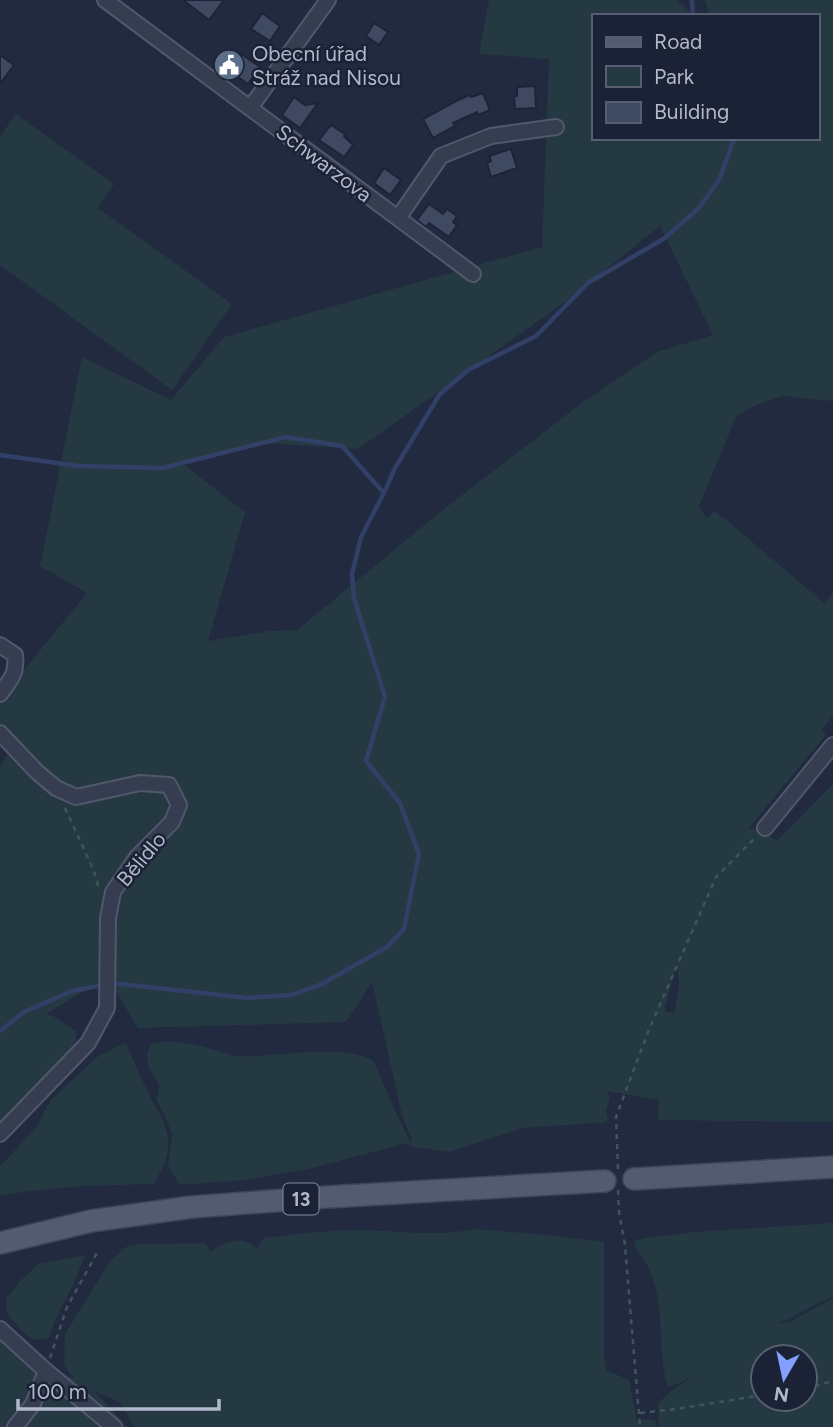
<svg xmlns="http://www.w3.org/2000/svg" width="833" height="1427" viewBox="0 0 833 1427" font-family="Figtree,sans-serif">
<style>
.green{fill:#243941;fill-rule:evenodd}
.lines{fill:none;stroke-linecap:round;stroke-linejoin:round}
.stream{stroke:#324067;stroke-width:4.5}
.building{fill:#404962;stroke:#1d2437;stroke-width:2}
.minor-casing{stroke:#51586b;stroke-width:18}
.primary-casing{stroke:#3f4659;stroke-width:24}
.path{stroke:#3f555b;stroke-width:2.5;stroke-dasharray:5 5;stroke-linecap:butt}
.minor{stroke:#363d50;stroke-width:14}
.primary{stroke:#545b70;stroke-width:21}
.labels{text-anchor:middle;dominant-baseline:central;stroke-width:5;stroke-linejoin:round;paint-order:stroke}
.shield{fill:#1b2235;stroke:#858b9e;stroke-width:2}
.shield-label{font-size:19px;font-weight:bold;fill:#b2b8cb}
.poi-label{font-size:21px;fill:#b2b8cb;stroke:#1b2235;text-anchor:start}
.street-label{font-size:21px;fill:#b2b8cb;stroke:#1b2235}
</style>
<rect width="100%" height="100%" fill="#222a40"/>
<path class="green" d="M 489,0 L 677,0 L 694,16 L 593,16 L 593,138 L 817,138 L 817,16 L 709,16 L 705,0 L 833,0 L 833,401 L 783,396 L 756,405 L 737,415 L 699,506 L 707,519 L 714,511 L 730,523 L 824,603 L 833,593 L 833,716 L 821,730 L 826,735 L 748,829 L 761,829 L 777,841 L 833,784 L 833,1122 L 658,1120 L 659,1100 L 607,1091 L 610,1098 L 606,1110 L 608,1120 L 601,1124 L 596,1123 L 523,1128 L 449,1152 L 409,1146 L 408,1143 L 312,1168 L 245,1180 L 180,1185 L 168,1166 L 172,1135 L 165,1116 L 156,1100 C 157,1096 159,1093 159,1089 C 158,1072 139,1068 151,1044 C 175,1038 196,1045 219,1051 C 226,1053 233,1056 240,1056 C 279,1058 340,1042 374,1061 L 396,1113 L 410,1141 L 412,1140 L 402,1115 L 372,982 L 346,1022 L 138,1028 L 107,977 L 46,1014 L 53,1016 L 76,1031 L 76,1040 L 70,1050 L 0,1125 L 0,767 L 7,754 L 0,739 L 0,699 L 87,593 L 40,566 L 82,357 L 171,400 L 224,337 L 542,247 L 549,59 L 479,54 ZM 660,226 L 713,335 L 657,352 L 583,402 L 444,509 L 297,630 L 270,631 L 208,641 L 245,512 L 183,464 L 263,443 L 358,449 L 565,302 ZM 677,963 L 679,986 L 674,1013 L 666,1011 L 665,1008 Z
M 16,114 L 114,184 L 98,208 L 232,304 L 172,390 L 0,265 L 0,136 Z
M 126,1043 C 134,1062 142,1080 151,1098 C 160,1115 170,1129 168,1149 C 167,1161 160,1173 154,1184 L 83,1186 L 23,1192 L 0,1196 L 0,1166 L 36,1128 L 50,1101 L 97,1057 L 116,1047 Z
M 833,1223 L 833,1296 L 778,1324 L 792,1321 L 833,1298 L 833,1427 L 659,1427 L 658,1403 L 671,1391 L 693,1376 L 678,1384 L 668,1387 C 659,1361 663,1324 657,1295 C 655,1287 651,1272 647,1265 C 642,1256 636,1251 634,1241 L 646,1238 L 694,1232 ZM 763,1357 L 805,1357 L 805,1399 L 763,1399 Z
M 474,1229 L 549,1235 L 604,1242 L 604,1356 L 606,1370 L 629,1380 L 637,1421 L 644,1419 L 655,1420 L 657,1427 L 136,1427 L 131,1422 L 120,1402 L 94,1391 L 128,1427 L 0,1427 L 0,1340 L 23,1362 L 36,1372 L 74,1378 L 64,1365 L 65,1334 L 110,1261 L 126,1247 L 141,1244 L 204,1243 L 207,1245 L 210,1253 C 222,1241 245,1234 257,1249 L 264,1238 C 296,1234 329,1230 361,1230 C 398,1231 438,1237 474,1229 Z
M 85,1255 L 75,1281 L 55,1320 L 49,1338 L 33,1340 L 22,1331 L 7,1314 L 6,1299 L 19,1282 L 38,1264 Z"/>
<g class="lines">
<path class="stream" d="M 692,0 L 693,16
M 0,455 L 78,466 L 162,468 L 286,437 L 342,446 L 384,493
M 111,983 L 248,998 L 291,995 L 322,984 L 387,947 L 404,929 L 419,854 L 400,803 L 366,761 L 385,697 L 354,598 L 352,574 L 361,537 L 384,493 L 395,468 L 440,394 L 468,370 L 536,336 L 588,283 L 665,238 L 699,208 L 719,180 L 733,142 L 732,138
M 0,1031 L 24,1012 L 72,991 L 103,985"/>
</g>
<path class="building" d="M 183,0 L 224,0 L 209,20 Z
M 262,13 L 280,26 L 270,41 L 251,29 Z
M 374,23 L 388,32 L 379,45 L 366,36 Z
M 233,48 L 260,67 L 248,84 L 221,65 Z
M 0,55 L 14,65 L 0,84 Z
M 535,86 L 536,108 L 515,109 L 514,96 L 517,96 L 517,87 Z
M 483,93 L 490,110 L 478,115 L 477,112 L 453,123 L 455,126 L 433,138 L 423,119 L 458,100 L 470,95 L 471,97 Z
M 294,97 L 305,105 L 318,103 L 300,128 L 282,115 Z
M 331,125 L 345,134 L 344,136 L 353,145 L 344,157 L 319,140 Z
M 511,149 L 517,168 L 491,177 L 487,163 L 491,161 L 489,156 Z
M 384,168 L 401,180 L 390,195 L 374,183 Z
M 429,204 L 443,214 L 447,209 L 457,216 L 453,222 L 457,225 L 449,237 L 429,223 L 426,227 L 417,220 Z"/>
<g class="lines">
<g class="minor-casing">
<path id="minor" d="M 105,0 L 473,274
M 250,108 L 328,0
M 398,218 L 441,156 L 491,136 L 556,127
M 0,645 L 15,655 C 17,674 11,679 0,694
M 0,733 L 37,772 L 56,788 L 76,797 L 140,783 L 169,785 L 179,805 L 172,822 L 137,857 L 113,892 L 108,918 L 107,1008 L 88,1043 L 0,1134
M 765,828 L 833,745
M 0,1329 L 46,1371 L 114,1427
M 15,1427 L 33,1404 L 46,1371"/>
</g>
<g class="primary-casing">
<path id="primary" d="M 634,1179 L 833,1167
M 0,1243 L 91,1221 L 192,1207 L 327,1197 L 605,1181"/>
</g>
<path class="path" d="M 65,808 L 94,871 L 99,889
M 618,1169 L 616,1117 L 648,1032 L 716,877 L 755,838
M 618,1190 L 619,1212 L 625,1245 L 640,1427
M 50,1358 L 67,1307 L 98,1251
M 805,1389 L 833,1381
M 640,1413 L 676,1409 L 763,1395"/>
<use href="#minor" class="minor"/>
<use href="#primary" class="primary"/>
</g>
<defs>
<g id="civic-disc" transform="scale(1.575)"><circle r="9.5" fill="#5c6f8a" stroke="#1b2235"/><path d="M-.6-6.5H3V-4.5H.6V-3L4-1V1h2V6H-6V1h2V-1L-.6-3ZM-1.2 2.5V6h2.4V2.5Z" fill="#fff"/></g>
</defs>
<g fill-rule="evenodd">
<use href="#civic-disc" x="229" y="65"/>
</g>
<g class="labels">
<rect class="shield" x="283.5" y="1183.5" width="35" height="31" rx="5"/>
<g class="shield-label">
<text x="301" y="1199">13</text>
</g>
<g class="poi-label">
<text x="252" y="53">Obecní úřad<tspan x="252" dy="24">Stráž nad Nisou</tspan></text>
</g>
<g class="street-label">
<text transform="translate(324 163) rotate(37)">Schwarzova</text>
<text transform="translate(141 859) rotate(-50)">Bělidlo</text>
</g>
</g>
<rect x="592" y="14" width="228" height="126" fill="#1b2235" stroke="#575e71" stroke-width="2"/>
<rect x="606" y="37" width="35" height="10" fill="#545b70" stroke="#575e71" stroke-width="2"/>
<text x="654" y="49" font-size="21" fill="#b2b8cb">Road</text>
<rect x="606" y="66" width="35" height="21" fill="#243941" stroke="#575e71" stroke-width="2"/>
<text x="654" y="84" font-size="21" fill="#b2b8cb">Park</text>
<rect x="606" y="102" width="35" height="21" fill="#404962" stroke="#575e71" stroke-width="2"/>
<text x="654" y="119" font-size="21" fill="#b2b8cb">Building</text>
<g transform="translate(784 1378) rotate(189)"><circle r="33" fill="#1b2235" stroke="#575e71" stroke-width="2"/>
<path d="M0-5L12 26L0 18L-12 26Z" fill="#83a0ff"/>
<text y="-10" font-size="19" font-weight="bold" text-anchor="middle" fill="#b2b8cb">N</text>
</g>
<path d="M18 1399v10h201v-10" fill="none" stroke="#b2b8cb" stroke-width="3.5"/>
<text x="28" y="1399" font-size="21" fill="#b2b8cb" stroke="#1b2235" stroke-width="5" paint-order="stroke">100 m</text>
</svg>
